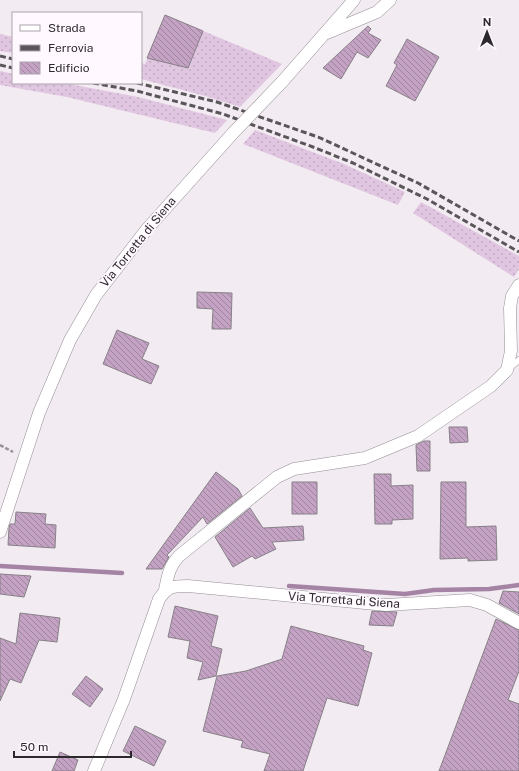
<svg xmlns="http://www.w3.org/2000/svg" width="519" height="771" viewBox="0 0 519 771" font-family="'Public Sans',sans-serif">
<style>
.grass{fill:url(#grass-dots)}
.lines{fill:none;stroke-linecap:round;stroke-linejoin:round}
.stream{stroke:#a483a4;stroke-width:4.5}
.building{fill:url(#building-back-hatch);stroke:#878187}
.lane-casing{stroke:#958e95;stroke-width:7}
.street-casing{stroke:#958e95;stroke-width:13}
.path{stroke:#989297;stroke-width:2.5;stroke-dasharray:4 2;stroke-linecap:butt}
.lane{stroke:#fff;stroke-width:6}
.street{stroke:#fff;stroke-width:12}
.rail{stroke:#595559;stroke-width:3;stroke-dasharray:6 3;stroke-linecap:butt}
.street-bridge-casing{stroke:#958e95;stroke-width:13;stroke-linecap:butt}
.street-bridge{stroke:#fff;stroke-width:12}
.labels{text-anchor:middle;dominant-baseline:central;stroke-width:3.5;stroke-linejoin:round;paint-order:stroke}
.street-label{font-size:12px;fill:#2c292c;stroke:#fff8ff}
</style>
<defs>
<pattern id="grass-dots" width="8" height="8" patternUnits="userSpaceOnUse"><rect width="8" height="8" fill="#e1c6e1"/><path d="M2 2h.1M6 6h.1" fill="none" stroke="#c1aac1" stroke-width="1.8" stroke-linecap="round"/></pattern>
<pattern id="building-back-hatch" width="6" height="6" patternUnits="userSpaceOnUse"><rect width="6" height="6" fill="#c4a2c4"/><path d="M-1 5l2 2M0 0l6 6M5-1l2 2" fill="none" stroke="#9f849f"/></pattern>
</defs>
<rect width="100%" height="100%" fill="#f2ebf1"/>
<path class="grass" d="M 165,15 L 282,64 L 240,107 L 205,96 L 141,79 L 141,63 L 145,64 Z
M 0,34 L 13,37 L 13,53 L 0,51 Z
M 0,71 L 13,74 L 13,83 L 64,83 L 138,97 L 227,120 L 215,133 L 67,97 L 0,85 Z
M 255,130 L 344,164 L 405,192 L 398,205 L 243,144 Z
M 421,202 L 519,256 L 519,269 L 514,277 L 413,213 Z"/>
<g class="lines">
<path class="stream" d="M 0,566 L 122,573
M 289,586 L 405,594 L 434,590 L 489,589 L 519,585"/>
</g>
<path class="building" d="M 165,15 L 203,31 L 188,68 L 147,58 Z
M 368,26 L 371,29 L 368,33 L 381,40 L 368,58 L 357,52 L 341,79 L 323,68 Z
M 407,39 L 439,57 L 415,101 L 386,86 L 397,65 L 394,63 Z
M 197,292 L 232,293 L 231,329 L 212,329 L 213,309 L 197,308 Z
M 117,330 L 149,343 L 142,359 L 159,366 L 151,384 L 103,364 Z
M 449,427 L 467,427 L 468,442 L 450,443 Z
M 424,441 L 430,441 L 430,471 L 417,471 L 416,445 Z
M 216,472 L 238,489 L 242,496 L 207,524 L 203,517 L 167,555 L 169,557 L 162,569 L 146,569 Z
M 374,474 L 391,474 L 391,486 L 413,485 L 413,519 L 392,520 L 392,524 L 375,524 Z
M 292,482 L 317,482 L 317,514 L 292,514 Z
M 441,482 L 466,482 L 466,527 L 496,526 L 497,560 L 468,561 L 468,558 L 440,559 Z
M 250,508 L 263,528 L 303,526 L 304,540 L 272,542 L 276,549 L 255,559 L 252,556 L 233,567 L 215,537 Z
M 16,512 L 46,514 L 45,524 L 56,525 L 55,548 L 8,545 L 9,528 L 10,524 L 15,524 Z
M 0,574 L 31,576 L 24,597 L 0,594 Z
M 503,591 L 519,592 L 519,614 L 499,603 Z
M 175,606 L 218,616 L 211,646 L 222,649 L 216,676 L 198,680 L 203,662 L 187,658 L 190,641 L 168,637 Z
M 372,611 L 397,612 L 393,626 L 369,625 Z
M 20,613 L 60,618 L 57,642 L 39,640 L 21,683 L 10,679 L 0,701 L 0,638 L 16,644 Z
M 496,619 L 519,630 L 519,671 L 508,700 L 519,704 L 519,771 L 439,771 Z
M 291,626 L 364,646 L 363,650 L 372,653 L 358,706 L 327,698 L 303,771 L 264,771 L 270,754 L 241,747 L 243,741 L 203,731 L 217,676 L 246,671 L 282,659 Z
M 86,676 L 103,689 L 90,707 L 72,694 Z
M 135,726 L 166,741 L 154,766 L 123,751 Z
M 60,752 L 78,760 L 74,771 L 52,771 Z"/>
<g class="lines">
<g class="lane-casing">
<path id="lane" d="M 508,369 L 519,360"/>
</g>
<g class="street-casing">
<path id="street" d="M 327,33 L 377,12 L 390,0
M 282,82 L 354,0
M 0,532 L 39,413 L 70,340 L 96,295 L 147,229 L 233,133
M 165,590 C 168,575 169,567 179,556 L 277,477 L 294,469 L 365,458 L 418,436 L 491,386 L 507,370 L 511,351 L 510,308 L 512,296 L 519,285
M 94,771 L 124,699 L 159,599 C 168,586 172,586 188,586 L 386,605 L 470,600 L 487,605 L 519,623"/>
</g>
<path class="path" d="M 0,445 L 13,452"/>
<use href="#lane" class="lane"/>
<use href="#street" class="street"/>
<path class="rail" d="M 0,56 L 13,59
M 0,65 L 13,68
M 93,83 L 137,91 L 223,114 L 313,147 L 353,163 L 427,199 L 519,252
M 137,83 L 217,102 L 318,137 L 418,183 L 519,241"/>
<g class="street-bridge-casing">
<path id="street-bridge" d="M 233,133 L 282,82"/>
</g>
<use href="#street-bridge" class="street-bridge"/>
</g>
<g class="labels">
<g class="street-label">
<text transform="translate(138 242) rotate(-51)">Via Torretta di Siena</text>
<text transform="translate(344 600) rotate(4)">Via Torretta di Siena</text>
</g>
</g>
<rect x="12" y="12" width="130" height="72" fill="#fff8ff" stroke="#aba5ab"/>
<rect x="20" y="25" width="20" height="6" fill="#ffffff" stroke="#aba5ab"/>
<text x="48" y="32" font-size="12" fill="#2c292c">Strada</text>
<rect x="20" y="45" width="20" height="6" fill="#595559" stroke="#aba5ab"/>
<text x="48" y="52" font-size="12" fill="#2c292c">Ferrovia</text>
<rect x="20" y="62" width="20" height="12" fill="url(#building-back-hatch)" stroke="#aba5ab"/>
<text x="48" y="72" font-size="12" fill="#2c292c">Edificio</text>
<g transform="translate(487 32)" stroke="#fff8ff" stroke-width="3" paint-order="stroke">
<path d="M0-3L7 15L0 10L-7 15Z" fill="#2c292c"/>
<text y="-6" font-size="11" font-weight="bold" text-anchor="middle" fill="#2c292c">N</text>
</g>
<path d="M14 751v6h117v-6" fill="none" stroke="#2c292c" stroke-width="2"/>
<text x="20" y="751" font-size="12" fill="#2c292c" stroke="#fff8ff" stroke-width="3" paint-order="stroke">50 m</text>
</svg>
